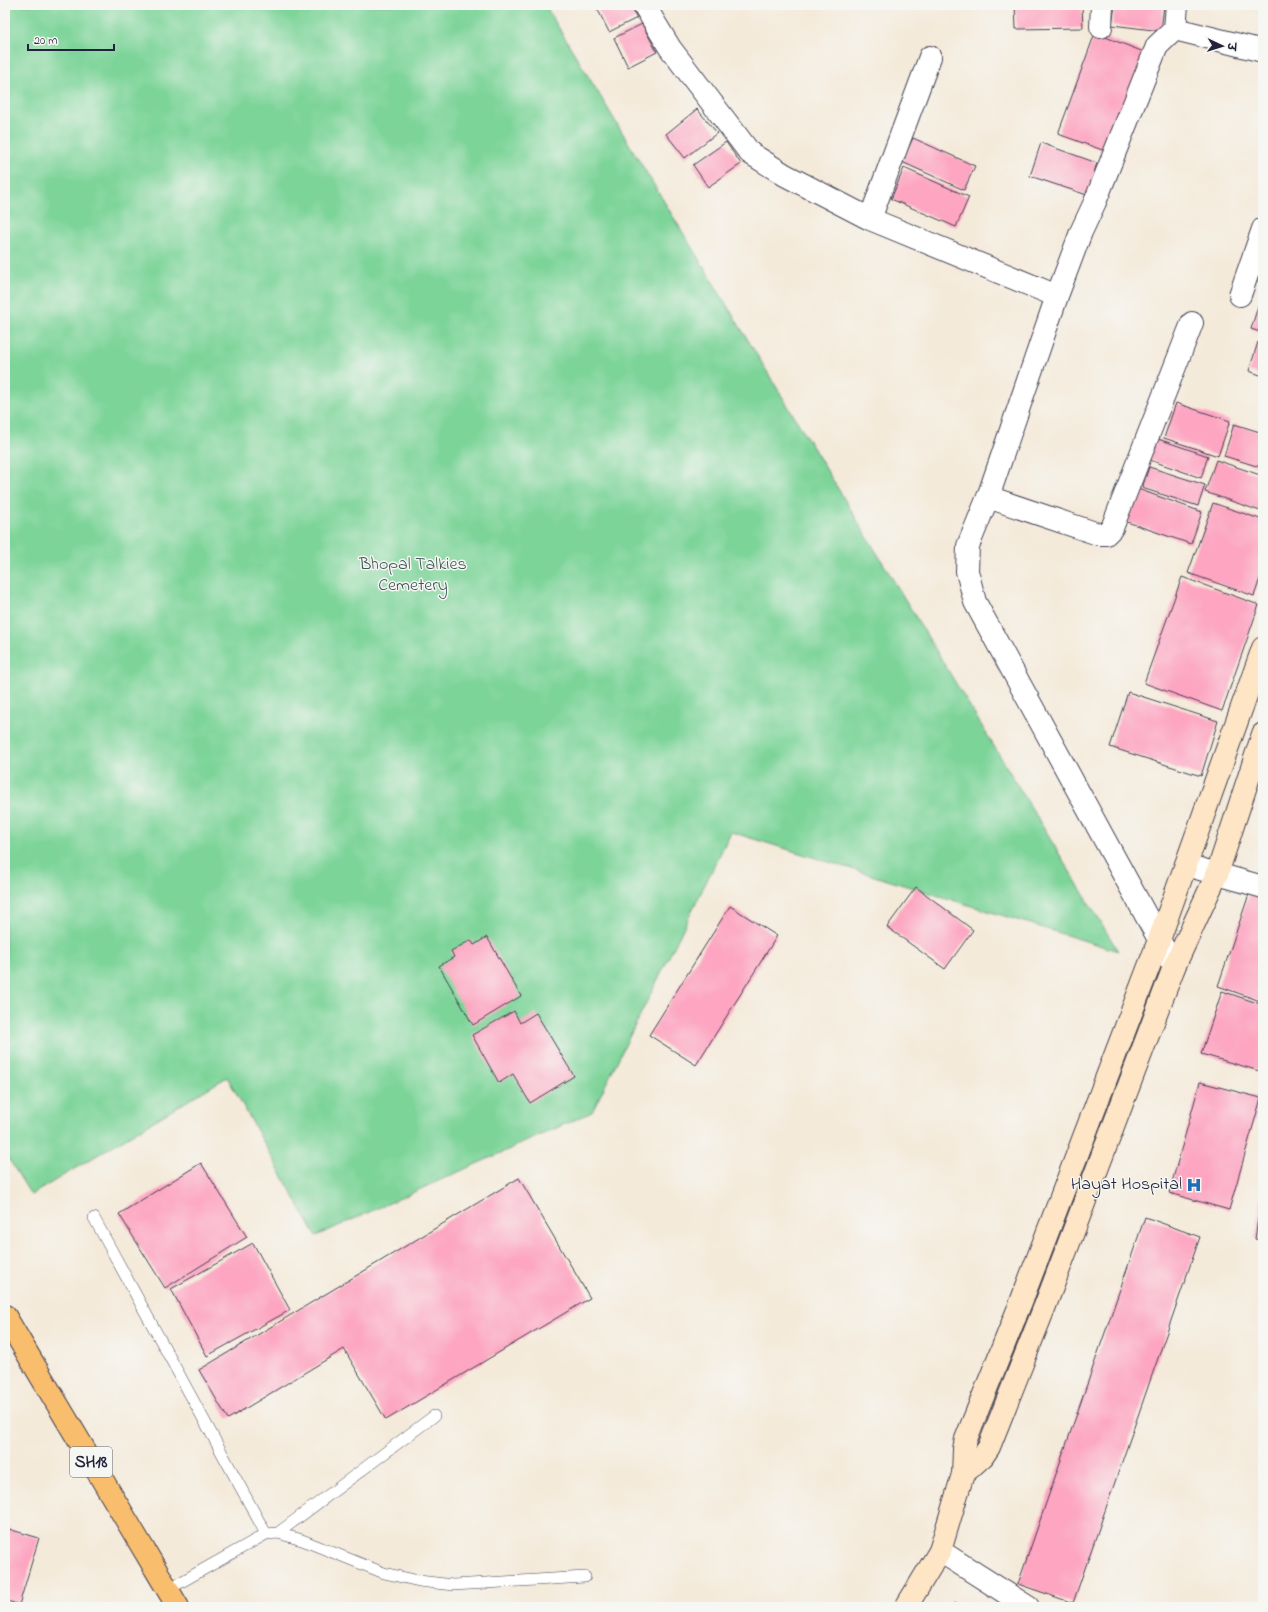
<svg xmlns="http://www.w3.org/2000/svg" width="1268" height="1612" viewBox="0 0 1268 1612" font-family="'Indie Flower','Playpen Sans Deva',sans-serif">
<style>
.green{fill:#7dd499;stroke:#507b6a}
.building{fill:#fda5c1}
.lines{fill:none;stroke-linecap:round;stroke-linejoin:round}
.lane-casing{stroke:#424053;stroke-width:12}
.street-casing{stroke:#424053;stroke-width:24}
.secondary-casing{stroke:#424053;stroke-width:24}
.primary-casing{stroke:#424053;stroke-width:24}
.lane{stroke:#fff;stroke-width:11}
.street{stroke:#fff;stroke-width:22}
.secondary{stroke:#fde5c5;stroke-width:22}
.primary{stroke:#f9be6d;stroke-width:22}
.labels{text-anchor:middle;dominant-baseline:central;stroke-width:3;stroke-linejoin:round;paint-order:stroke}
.shield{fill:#f6f6f2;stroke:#626272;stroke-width:1}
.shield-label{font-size:17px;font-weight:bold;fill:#22223b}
.park-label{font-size:18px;fill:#3d5757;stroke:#f6f6f2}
.poi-label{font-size:18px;fill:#22223b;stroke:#f6f6f2;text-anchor:end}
</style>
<rect width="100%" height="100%" fill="#f6f6f2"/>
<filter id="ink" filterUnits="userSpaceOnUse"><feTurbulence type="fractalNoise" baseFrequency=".025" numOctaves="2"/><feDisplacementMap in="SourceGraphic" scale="8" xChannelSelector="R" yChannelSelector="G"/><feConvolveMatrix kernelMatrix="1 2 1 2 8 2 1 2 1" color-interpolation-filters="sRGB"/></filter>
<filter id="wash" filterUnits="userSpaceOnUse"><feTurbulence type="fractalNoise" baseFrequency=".012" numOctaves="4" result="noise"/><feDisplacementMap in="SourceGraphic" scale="16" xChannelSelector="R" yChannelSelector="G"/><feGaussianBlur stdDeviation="0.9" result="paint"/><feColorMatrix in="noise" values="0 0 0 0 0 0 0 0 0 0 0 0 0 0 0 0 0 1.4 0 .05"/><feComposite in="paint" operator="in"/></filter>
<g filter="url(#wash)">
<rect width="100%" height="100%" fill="#f4eada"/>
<path class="green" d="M 6,5 L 545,5 L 1118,951 L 731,832 L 592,1112 L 316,1236 L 227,1077 L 31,1195 L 5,1153 Z"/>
<g id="blocks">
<path class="building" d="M 604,5 L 630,5 L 637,18 L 609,32 L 597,8 Z
M 1015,5 L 1082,5 L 1083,28 L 1016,29 Z
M 1115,5 L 1164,5 L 1161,31 L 1112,25 Z
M 642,24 L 657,52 L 628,67 L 614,38 Z
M 1095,33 L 1144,52 L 1108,152 L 1058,134 Z
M 697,109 L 717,133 L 685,158 L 666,134 Z
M 913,138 L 975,166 L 964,190 L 902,162 Z
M 726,142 L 741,164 L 708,187 L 693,165 Z
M 1041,143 L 1097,163 L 1087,195 L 1030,176 Z
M 904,168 L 969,197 L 956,227 L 891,199 Z
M 1263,290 L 1263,333 L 1251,329 Z
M 1258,342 L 1263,344 L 1263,376 L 1249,371 Z
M 1176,403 L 1230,421 L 1218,456 L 1164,438 Z
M 1234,424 L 1263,433 L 1263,468 L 1224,456 Z
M 1155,438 L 1208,456 L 1201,478 L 1147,459 Z
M 1216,460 L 1263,476 L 1263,512 L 1205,492 Z
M 1149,467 L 1205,485 L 1198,506 L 1142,488 Z
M 1135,488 L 1202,512 L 1191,544 L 1124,521 Z
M 1213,503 L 1263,520 L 1263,570 L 1254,596 L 1188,573 Z
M 1182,577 L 1259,605 L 1222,711 L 1144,683 Z
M 1128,692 L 1218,721 L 1201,776 L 1110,747 Z
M 916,887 L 973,930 L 945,969 L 887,927 Z
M 1250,891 L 1263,895 L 1263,1002 L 1218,986 Z
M 730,906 L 777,936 L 696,1065 L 649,1035 Z
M 487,937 L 521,996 L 473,1025 L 439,966 L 454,957 L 451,951 L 471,940 L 474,945 Z
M 1222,991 L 1263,1005 L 1263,1072 L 1201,1054 Z
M 514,1011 L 520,1023 L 536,1013 L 574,1076 L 530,1103 L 513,1074 L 499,1083 L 472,1035 Z
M 1200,1082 L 1261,1098 L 1229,1210 L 1169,1193 Z
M 201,1163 L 247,1237 L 165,1288 L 119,1214 Z
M 519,1178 L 590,1298 L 386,1420 L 344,1349 L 228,1419 L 199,1370 Z
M 1262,1191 L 1263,1191 L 1263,1240 L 1255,1239 Z
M 1145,1217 L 1200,1237 L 1073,1603 L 1018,1584 Z
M 253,1243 L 290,1310 L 207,1356 L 171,1289 Z
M 5,1528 L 39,1538 L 19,1605 L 5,1600 Z
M 954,1603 L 961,1607 L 952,1607 Z"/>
</g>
</g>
<g filter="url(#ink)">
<use href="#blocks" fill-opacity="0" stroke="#424053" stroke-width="1"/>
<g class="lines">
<g class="lane-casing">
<path id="lane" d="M 94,1218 L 266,1534
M 278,1533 L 434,1416
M 167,1590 L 266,1534 L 278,1533 L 302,1540 L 384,1573 L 419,1581 L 453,1585 L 585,1577"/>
</g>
<g class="street-casing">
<path id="street" d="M 644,5 L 670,48 L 750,153 L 785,175 L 870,219 L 1057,296
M 1101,27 L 1102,5
M 1175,29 L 1263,51
M 870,219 L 930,57
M 1240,295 L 1263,229
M 988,497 L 1098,534 L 1106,534 L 1112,528 L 1192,323
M 1186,865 L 1263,887
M 1174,967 L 975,602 L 967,571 L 968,546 L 988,497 L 1057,296 L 1081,232 L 1095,202 L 1157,46 L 1175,29 L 1177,5
M 940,1551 L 1028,1607"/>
</g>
<g class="secondary-casing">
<path id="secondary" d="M 963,1474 L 983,1456 L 989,1447 L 1045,1306 L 1174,967 L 1217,874 L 1263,734
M 906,1607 L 940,1551 L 963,1474 L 964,1449 L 966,1439 L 1021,1302 L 1159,940 L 1263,648"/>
</g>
<g class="primary-casing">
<path id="primary" d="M 5,1316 L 178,1607"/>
</g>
<use href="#lane" class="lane"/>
<use href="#street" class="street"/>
<use href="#secondary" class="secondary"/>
<use href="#primary" class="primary"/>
</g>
</g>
<defs>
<g id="hospital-bare" transform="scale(1.2)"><path d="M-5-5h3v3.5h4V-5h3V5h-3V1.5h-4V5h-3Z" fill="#1f6fb2" stroke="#f6f6f2" stroke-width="2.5" paint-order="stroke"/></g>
</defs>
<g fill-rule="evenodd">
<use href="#hospital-bare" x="1194" y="1185"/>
</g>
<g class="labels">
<rect class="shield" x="70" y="1447" width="42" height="30" rx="3"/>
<g class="shield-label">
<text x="91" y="1462">SH18</text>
</g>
<g class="park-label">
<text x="413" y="565">Bhopal Talkies<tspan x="413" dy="21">Cemetery</tspan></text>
</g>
<g class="poi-label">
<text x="1182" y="1185">Hayat Hospital</text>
</g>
</g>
<rect width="1268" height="1612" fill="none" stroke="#f6f6f2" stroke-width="20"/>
<g transform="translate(1222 46) rotate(94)" stroke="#f6f6f2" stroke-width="3" paint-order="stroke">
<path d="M0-3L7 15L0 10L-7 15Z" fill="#22223b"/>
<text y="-6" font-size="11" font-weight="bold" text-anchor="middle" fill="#22223b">उ</text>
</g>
<path d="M28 44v6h86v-6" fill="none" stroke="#22223b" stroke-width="2"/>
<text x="34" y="44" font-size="12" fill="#22223b" stroke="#f6f6f2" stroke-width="3" paint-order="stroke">20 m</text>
</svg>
